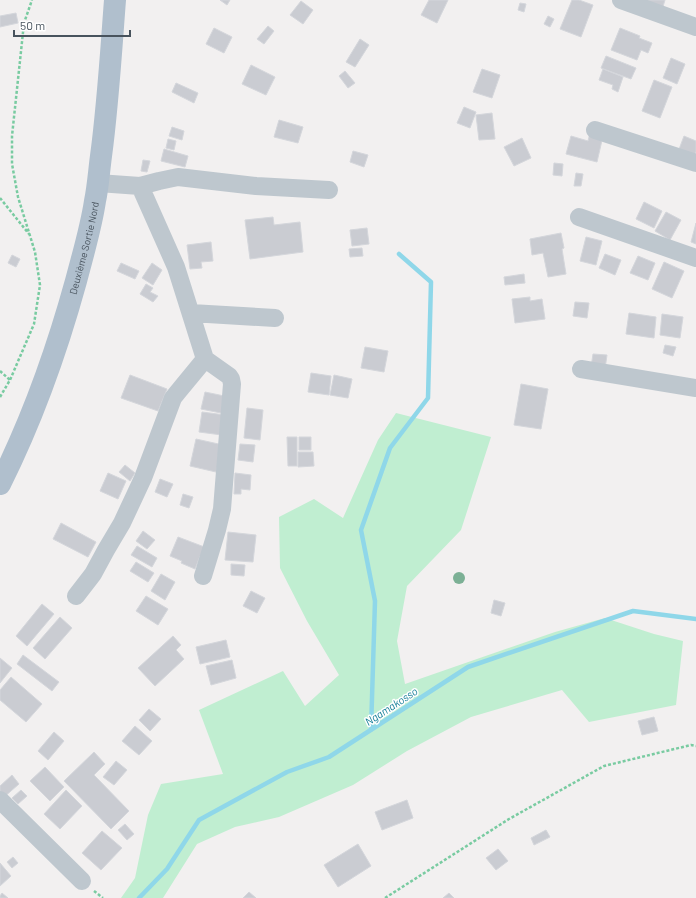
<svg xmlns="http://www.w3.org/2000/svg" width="696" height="898" viewBox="0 0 696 898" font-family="Barlow,sans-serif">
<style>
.green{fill:#c0eed1}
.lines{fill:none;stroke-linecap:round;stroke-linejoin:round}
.stream{stroke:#8fd7e9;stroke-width:4.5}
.building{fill:#caccd2;stroke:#d4d6db}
.path{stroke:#79cba1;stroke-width:2.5;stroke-dasharray:3 2;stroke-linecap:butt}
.minor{stroke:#bec7ce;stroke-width:18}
.primary{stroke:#b0bfcd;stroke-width:22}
.tree{fill:#7cb095}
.labels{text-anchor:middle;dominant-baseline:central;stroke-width:3;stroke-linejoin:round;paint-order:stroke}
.street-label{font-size:10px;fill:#48535d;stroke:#fff}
.water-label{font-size:11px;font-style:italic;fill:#127d97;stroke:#fff}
</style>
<rect width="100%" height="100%" fill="#f2f0f0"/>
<path class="green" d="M 396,413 L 491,437 L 461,530 L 407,586 L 397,641 L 405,684 L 555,632 L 605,618 L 654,634 L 683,641 L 676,705 L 589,722 L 562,690 L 471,717 L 407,751 L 353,785 L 279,817 L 235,827 L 197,844 L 163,898 L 121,898 L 135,878 L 148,815 L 161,784 L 223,774 L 199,710 L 283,671 L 305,706 L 339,675 L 307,621 L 280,568 L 279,517 L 314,499 L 343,518 L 378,440 Z"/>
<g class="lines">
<path class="stream" d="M 371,730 L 375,601 L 361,530 L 390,448 L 428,398 L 431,282 L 399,254
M 139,898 L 167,869 L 199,820 L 287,772 L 329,757 L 468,667 L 633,611 L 696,619"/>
</g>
<path class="building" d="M 220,0 L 230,0 L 227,5 Z
M 429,0 L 448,0 L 437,23 L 421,15 Z
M 572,0 L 579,0 L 593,5 L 581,37 L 560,29 Z
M 641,0 L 665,0 L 662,10 Z
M 301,1 L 313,10 L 303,24 L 290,15 Z
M 520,3 L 526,4 L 524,12 L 518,10 Z
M 16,13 L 18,23 L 0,27 L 0,16 Z
M 548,16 L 554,19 L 550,27 L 544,24 Z
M 268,26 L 274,31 L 264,44 L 257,39 Z
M 214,28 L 232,37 L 224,53 L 206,44 Z
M 620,28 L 640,36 L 639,38 L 652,43 L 648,53 L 641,50 L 637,60 L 611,50 Z
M 360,39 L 369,45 L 355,67 L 346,62 Z
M 606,56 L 636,68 L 631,79 L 601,68 Z
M 671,58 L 685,64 L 677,84 L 663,78 Z
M 251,65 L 275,77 L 266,95 L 242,84 Z
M 482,69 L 500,75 L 492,98 L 473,92 Z
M 603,69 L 623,77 L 618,92 L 612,89 L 613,85 L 599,80 Z
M 345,71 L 355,83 L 348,88 L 339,76 Z
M 654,80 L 672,87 L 660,118 L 642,111 Z
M 176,83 L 198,93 L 194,103 L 172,92 Z
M 464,107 L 476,112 L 470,128 L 457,123 Z
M 492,113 L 495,139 L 479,140 L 476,115 Z
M 279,120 L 303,127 L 298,143 L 274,137 Z
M 172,127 L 184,131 L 182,140 L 169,136 Z
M 590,133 L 603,136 L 597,162 L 566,154 L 571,136 L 588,141 Z
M 684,136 L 696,141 L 696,152 L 693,158 L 678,152 Z
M 522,138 L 531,158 L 514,166 L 504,147 Z
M 168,139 L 176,141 L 174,150 L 166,148 Z
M 164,149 L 188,156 L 185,167 L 161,161 Z
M 353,151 L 368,155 L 364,167 L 350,162 Z
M 143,160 L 150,161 L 147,172 L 141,171 Z
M 554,163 L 563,164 L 562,176 L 553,175 Z
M 576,173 L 583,174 L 581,186 L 574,186 Z
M 644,202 L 662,211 L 654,228 L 636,219 Z
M 666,212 L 681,220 L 670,240 L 655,231 Z
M 273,217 L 274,225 L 300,222 L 303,252 L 250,259 L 245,220 Z
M 696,223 L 696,244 L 691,242 Z
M 367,228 L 369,244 L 352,246 L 350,230 Z
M 561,233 L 564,248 L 562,249 L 566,274 L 548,277 L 543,253 L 532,255 L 530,239 Z
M 586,237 L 602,241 L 596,265 L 580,261 Z
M 211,242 L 213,261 L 201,262 L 202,268 L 190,269 L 187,245 Z
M 362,248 L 363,256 L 350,257 L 349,249 Z
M 605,254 L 621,260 L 615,275 L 599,268 Z
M 12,255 L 20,259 L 16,267 L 8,263 Z
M 638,256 L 655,263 L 648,280 L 630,273 Z
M 664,262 L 684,271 L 672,298 L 652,289 Z
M 121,263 L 139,271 L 135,279 L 117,271 Z
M 152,263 L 162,270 L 153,285 L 142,278 Z
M 524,274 L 525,283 L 505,285 L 504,277 Z
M 146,284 L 153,288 L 150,292 L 158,296 L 153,302 L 140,294 Z
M 530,297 L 530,301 L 542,299 L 545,319 L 515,323 L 512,299 Z
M 575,302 L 589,303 L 587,318 L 573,316 Z
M 629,313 L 656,317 L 654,338 L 626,334 Z
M 662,314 L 683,317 L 680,338 L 660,335 Z
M 665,345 L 676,347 L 673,356 L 663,353 Z
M 365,347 L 388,351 L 384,372 L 361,368 Z
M 593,354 L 607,355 L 605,369 L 591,367 Z
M 311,373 L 331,376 L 329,395 L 308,392 Z
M 130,375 L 167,389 L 158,411 L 121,398 Z
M 334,375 L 352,379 L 348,398 L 330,395 Z
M 521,384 L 548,389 L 541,429 L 514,425 Z
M 205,392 L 229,397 L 226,414 L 201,409 Z
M 247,408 L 263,410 L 260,440 L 244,438 Z
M 202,412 L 225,415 L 222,435 L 199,432 Z
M 287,437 L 297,437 L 297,466 L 288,466 Z
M 299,437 L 311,437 L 311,450 L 299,450 Z
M 196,439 L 223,445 L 216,472 L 190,466 Z
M 240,444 L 255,445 L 253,462 L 238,460 Z
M 298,452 L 313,452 L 314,466 L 298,467 Z
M 125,465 L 135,473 L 130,481 L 119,472 Z
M 108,473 L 126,481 L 118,499 L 100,491 Z
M 235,473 L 251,475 L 250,490 L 241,489 L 241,494 L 234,494 Z
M 160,479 L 173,484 L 167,497 L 155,492 Z
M 183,494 L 193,497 L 189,508 L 180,505 Z
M 61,523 L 96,542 L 88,557 L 53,539 Z
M 143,531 L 155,540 L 147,549 L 136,541 Z
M 228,532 L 256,535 L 253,562 L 225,560 Z
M 178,537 L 207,548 L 200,556 L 195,569 L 181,563 L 182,561 L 170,556 Z
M 137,546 L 157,558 L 152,567 L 131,555 Z
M 136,562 L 154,573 L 148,582 L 130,571 Z
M 231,564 L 245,565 L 244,576 L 231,575 Z
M 161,574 L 175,582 L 165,600 L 151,591 Z
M 251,591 L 265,598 L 257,613 L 243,606 Z
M 146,596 L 168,609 L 158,625 L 136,611 Z
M 494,600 L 505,603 L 501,616 L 491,613 Z
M 42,604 L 54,614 L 27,646 L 16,636 Z
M 60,617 L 72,628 L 45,659 L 33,648 Z
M 173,636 L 181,645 L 176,650 L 184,659 L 155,686 L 138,668 Z
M 226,640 L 230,657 L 200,664 L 196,647 Z
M 23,655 L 59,682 L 52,691 L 17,664 Z
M 0,658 L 12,668 L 0,683 Z
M 232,660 L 236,678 L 211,685 L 206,666 Z
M 11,677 L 42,704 L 26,722 L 0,700 L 0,690 Z
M 149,709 L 161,719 L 150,731 L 139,720 Z
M 654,717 L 658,731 L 642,735 L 638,721 Z
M 135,726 L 152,741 L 139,755 L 122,741 Z
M 54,732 L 64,741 L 48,760 L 38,751 Z
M 94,752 L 105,764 L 94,775 L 129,811 L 111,829 L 64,781 Z
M 116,761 L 127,770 L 114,785 L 103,777 Z
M 45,767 L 64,787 L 50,801 L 30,781 Z
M 12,775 L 19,784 L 3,798 L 0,795 L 0,786 Z
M 21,790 L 27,796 L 18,804 L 12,798 Z
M 66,790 L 82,806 L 60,829 L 44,814 Z
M 407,800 L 413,818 L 382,830 L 375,812 Z
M 125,824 L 134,834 L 127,840 L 118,830 Z
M 546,830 L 550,837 L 534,845 L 531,838 Z
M 102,831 L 122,848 L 101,870 L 82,853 Z
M 358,844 L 371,866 L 338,887 L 324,865 Z
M 498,849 L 508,861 L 496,870 L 486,858 Z
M 13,857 L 18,863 L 12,868 L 7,862 Z
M 0,863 L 11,876 L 0,886 Z
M 249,892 L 256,898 L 243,898 Z
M 2,893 L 8,898 L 0,898 L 0,896 Z
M 449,893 L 454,898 L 443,898 Z"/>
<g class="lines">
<path class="path" d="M 0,198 L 29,234
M 0,371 L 10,380
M 0,397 L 10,380 L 34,324 L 40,285 L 35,252 L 18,197 L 12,164 L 12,136 L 24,23 L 32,0
M 94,891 L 103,898
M 385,898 L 509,819 L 604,766 L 691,745 L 696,746"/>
<path class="minor" d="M 621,0 L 696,27
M 595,130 L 696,163
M 98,183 L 140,186 L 159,181 L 178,177 L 256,186 L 329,190
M 140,186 L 176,267 L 205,359 L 229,376 L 231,379 L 232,384 L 222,509 L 217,530 L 203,576
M 579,217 L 696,258
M 191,313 L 275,318
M 581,369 L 696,388
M 76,596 L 93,574 L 106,550 L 122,523 L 143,478 L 173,398 L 177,393 L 205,359
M 0,800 L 82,881"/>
<path class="primary" id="s1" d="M 0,484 C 32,420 57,350 76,281 C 83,254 91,228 95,201 C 98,187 99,171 101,156 C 108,104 111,52 115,0"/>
</g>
<circle class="tree" cx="459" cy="578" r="6"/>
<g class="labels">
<g class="street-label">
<text stroke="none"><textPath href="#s1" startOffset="251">Deuxième Sortie Nord</textPath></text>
</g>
<g class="water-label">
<text transform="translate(391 706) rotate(-33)">Ngamakosso</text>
</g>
</g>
<path d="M14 30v6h116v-6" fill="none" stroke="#48535d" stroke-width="2"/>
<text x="20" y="30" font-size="12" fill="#48535d" stroke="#ffffff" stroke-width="3" paint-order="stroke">50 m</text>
</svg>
